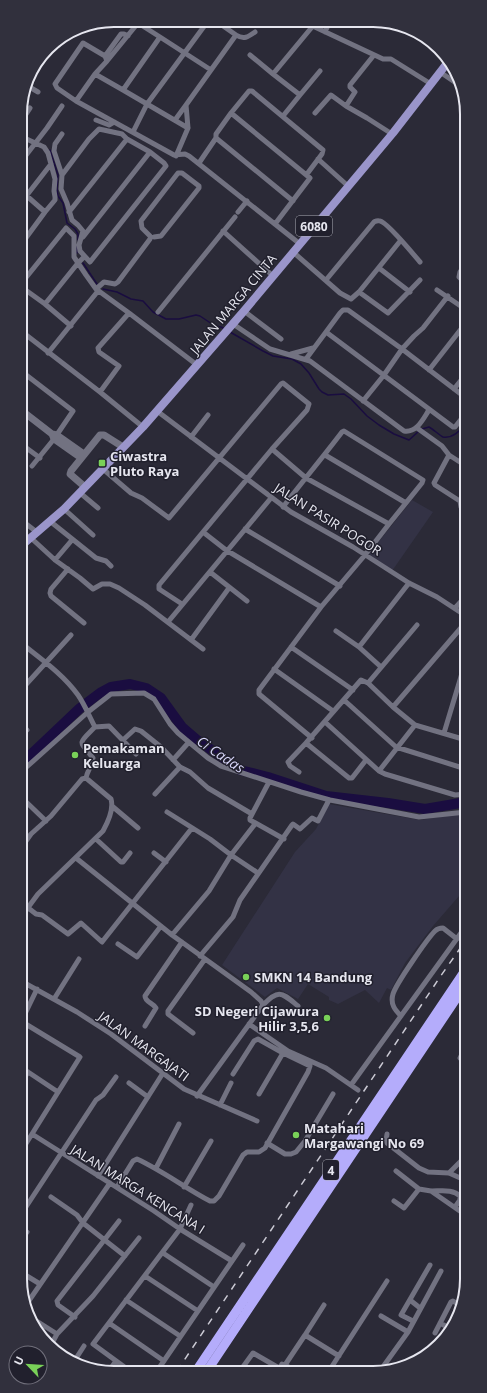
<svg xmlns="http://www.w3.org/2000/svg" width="487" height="1393" viewBox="0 0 487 1393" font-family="'Open Sans',sans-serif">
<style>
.built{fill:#333245}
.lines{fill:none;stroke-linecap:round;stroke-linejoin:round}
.stream{stroke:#1a0d40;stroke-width:1.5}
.river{stroke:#1a0d40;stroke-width:10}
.street{stroke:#727281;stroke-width:5}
.secondary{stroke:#727281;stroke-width:7}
.primary{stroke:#9a95ca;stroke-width:8}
.highway{stroke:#b4acfb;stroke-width:9}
.rail{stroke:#cbcad4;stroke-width:1.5;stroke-dasharray:7 7;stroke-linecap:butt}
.poi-dot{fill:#79d158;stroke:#21202d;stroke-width:1.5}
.labels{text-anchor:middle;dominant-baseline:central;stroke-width:3;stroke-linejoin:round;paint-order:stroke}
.shield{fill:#21202d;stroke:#ababb5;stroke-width:1}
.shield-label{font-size:12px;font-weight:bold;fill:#e6e6ef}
.street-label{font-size:13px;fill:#e6e6ef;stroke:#21202d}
.poi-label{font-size:13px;font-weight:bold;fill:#e6e6ef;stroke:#21202d;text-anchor:start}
.water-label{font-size:14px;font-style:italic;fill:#d7d5f8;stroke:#21202d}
.rim{fill:none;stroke:#e6e6ef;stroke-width:2}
</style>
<rect width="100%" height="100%" fill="#2b2a37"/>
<path class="built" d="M 412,500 L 433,512 L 392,571 L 369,554 Z
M 329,804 L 420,820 L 466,813 L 466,888 L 433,926 L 405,963 L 391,990 L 387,988 L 379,1003 L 365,990 L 338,1004 L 329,1000 L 329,997 L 308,984 L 298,999 L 277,988 L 265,997 L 222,965 L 295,852 L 316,829 Z"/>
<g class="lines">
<path class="stream" d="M 50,150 L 58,175 L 57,188 L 58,196 L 63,203 L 67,223 L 75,229 L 78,234 L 78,240
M 77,253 L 77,246
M 83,263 L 97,284
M 103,289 L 117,292 L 131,299 L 143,301 L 153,312 L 166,319 L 179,319 L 196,315 L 200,316 L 215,326 L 221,327 L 225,329
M 230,332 L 263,351 L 273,356 L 292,359 L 301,364 L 309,373 L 319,389 L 322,392 L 328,395 L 344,394 L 351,399 L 367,416 L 379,425 L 394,434 L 409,440 L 419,431
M 422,429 L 429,427 C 433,429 439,435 443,437 C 452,439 461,430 466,424"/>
<path class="river" d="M 21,764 L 80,708 L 100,693 L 111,687 L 130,684 L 146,688 L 161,698 L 182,727 L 196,739 L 240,770 L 268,777 L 326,796 L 388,803 L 425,809 L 466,802"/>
<path class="street" d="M 192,21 L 203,28
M 302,21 L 383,59 L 391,59 L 431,84
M 255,25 L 258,21
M 325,32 L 330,21
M 236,35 C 244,40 248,37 255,32
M 160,37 L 211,70
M 54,42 L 59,45
M 83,43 L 105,56 L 107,61 L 95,74 L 76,101 L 57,88 L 55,84 Z
M 250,55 L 273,74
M 374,55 L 350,85 L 350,87 L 355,92 L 346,106 L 367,118 L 392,134
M 105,56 L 121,34 L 124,34 L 128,36
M 107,61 L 138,23 L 160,37 L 123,90 L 188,128
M 440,72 L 459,85
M 95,74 L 123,90
M 26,85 L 38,92
M 300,95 L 320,71
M 76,101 L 174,155 L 185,154 L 189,156 L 300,244
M 231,113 L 249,91 L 252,91 L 323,150 L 322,154 L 307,174
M 315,113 L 331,95 L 346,106
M 283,116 L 300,95 L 273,74 L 312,27
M 96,120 L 109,125 L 114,122
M 175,120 L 186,105
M 20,123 L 30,108
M 133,132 L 147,104 L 208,21
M 62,134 L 55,144 L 54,151 L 62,175 L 61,189 L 67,203 L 72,220 L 78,225 L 83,231 L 79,245 L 80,251 L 90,262 L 166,166 L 164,163 L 150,152 L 127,139 L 122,134 L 99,129 L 89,139 L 62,175
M 20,136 L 44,147 L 48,153 L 55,179 L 54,191 L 55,197 L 55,200 L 45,212
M 216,138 L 293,201
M 176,156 L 188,128 L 186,105 L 236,35 L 216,21
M 318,159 L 348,186
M 20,163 L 47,128 L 62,106
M 199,163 L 216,138 L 216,134 L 231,113 L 310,178 L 275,224
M 20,190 L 45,212 L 20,246
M 20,204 L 51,164
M 69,212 L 127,139
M 238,212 L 247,201
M 223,231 L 273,276
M 150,236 L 142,228 L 141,221 L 178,173 L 182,173 L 199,186 L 199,188 L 161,236 L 154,237
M 83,237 L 150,152
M 293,252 L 340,293 L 351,299 L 359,292 L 401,240
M 465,265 L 460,272 L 459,277 L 465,283
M 379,268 L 410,292
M 326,280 L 374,222 C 376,221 377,220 380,221 C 387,222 414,255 420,262
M 20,285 L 66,228 L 74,236 L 74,257 L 86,275 L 96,289 L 129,313 L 197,365
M 20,286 L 45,304 L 71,326
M 96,289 L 104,282 L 115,284 L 118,282 L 150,239
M 437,290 L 465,309
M 359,292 L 388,313 L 420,280
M 45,304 L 78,263 L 84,257
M 244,311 L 281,339
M 158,312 L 235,217
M 233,324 L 270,349 L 310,361 L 404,431 C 417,433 423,419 429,410
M 21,331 L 100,392 L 143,427
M 326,332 L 453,427 L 455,427 L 466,413
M 48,353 L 98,291
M 291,354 L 313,348
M 306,359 L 340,313 L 343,310 L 348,310 L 402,349 L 466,398
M 429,370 L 465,324
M 21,371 L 73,411 L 54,439 L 32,466
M 454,389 L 466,374
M 100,392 L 119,366 L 99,352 L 98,348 L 129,313
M 363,401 L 384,375 L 402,349 L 414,336 L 423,328 L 448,296
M 157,411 L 291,512 L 353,547 L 409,583 L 437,597 L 466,616
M 417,428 L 442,446 L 449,455 L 466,466
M 191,437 L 208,415
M 21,444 L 40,458
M 272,449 L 306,478 L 389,524 L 422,483 L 423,480 L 344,431 L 342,432 C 323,457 302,482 283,507
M 325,455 L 406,503
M 449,455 L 434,483 L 435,485 L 466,505
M 103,469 L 131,493 L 142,498 L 169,518 L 281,384 L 283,383 L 309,404 L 307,410 L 272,449 L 159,585 L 159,589 L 182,604
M 79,492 L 98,508
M 460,501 L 461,507 L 466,511
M 64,509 L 93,535
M 21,520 L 38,533
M 51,522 L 96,558 L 106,561 L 111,566
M 245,529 L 340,586
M 203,532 L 226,550 L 321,607
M 31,538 L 55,560 L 80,578 L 93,589 L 102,584 L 110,584 L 119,588 L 145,605 L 203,649
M 55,560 L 72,540
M 463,560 L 466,562
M 68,569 L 51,589 L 50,593 L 51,596 L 84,623
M 210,572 L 247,601
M 455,608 L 466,596
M 168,622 L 271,498
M 336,631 L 359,647
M 191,640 L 229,588
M 21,643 C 41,659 63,674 78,695 C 85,705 89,716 95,727 C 77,745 79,740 93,758 C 92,766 87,771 86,778 L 111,799 C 114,809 108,822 103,831 L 38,894 L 21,917
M 291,647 L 353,690
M 381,667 L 359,647 L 409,583
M 274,669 L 333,711
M 368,683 L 417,625
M 21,690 L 71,635
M 344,700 L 396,747 L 466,769
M 393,707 L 466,622
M 325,722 L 379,771 L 385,774 L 455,795 L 466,794
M 21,724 L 27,730
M 95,727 L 109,726 L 136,754
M 444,733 L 466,660
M 312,738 L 259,694 L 259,690 L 321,607 L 365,555 L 389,524
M 123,740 L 135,729 L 141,731 L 161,747 L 180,767 L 190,772 L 208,788 L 252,814
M 173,760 L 189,742
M 366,760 L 352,778 L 349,778 L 306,743 L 361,680 L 368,683 L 393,707 L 415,725 L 466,740
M 462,767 L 466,755
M 379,771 L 415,725
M 21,772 L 88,712 L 111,694 L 144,693 L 154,699 L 170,724 L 178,733 L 208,758 L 221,766 L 301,792 L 330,800 L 419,817 L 466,812
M 299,772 L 290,766 L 288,762 L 306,743
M 269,782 L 250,818 L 250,820 L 284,839
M 155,794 L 180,767
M 21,797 L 46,821
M 112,806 L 138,828
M 167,812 L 210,839 L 231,855 L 258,873
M 96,839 L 121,862 L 123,862 L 130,853
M 21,848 L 31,834 L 51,816 L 82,779 L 86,778
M 154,853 L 166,862
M 76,858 L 172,935 L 251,992 L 261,1001 L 263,1005
M 27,907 L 36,914 L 42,915 L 68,934 L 81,923 L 102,942 L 192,828
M 172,935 L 209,891 L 231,855 L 255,824
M 118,944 L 137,957 L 161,926
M 200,956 L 233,917 L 240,900 L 292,825 L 293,824 L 300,829 L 312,818 L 318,821 L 329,800
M 21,981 L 77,1012 L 111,1034 L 184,1089 L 257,1121
M 54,999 L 79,959
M 401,1016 C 395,1010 390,1004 393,994 C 396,984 427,939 435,931 C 438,928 440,928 443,928 L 457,939
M 21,1022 L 37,989
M 249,1024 L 288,1051 L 326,1068 L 358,1090
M 145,1026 L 156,1008 C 153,1003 145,1002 145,996 L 182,942
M 193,1033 L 168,1014 L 168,1011 L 205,959
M 466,1046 L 460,1058 L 467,1064
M 22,1068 L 58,1092
M 22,1082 L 28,1072
M 129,1083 L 148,1097
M 351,1085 L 466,926
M 259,1094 L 283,1053
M 197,1096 L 263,1005 C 279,988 282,993 298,1006
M 220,1105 L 231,1083
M 32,1134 L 154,1211 L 180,1229 L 232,1261
M 387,1134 L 386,1141 L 387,1143 L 419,1168 L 428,1172 L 449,1173 L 467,1181
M 267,1143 L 285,1154 L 291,1154 L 296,1152 L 305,1141 L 333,1094
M 22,1150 L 80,1057 L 24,1023
M 156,1168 L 179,1124
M 396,1171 L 419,1189 L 431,1191 L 467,1216
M 449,1173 L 467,1155
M 98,1176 L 163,1073
M 117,1187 L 133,1161 L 137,1159 C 163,1171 185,1188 210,1201 L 214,1201 L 219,1196 L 243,1155 L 247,1152 L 259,1152 L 265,1148 L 308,1072 L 310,1066 L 283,1053 L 258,1039 L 254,1041 L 233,1074
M 184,1187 L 211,1141
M 432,1191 C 442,1191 453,1189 460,1196 L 460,1200 L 455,1207
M 51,1197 L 77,1215 L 83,1223 L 125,1256
M 394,1201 L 404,1208 L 419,1189
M 22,1213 L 96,1100 L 103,1095 L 116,1077
M 22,1239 L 27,1232
M 163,1253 L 214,1287
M 22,1273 L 40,1284
M 145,1276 L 198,1311
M 126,1300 L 180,1336
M 410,1300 L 420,1308
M 26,1305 L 110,1183
M 381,1316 L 408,1332
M 75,1317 L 58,1305 L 57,1301 L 119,1221
M 35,1320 L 57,1334
M 413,1321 L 401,1315 L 430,1265
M 109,1323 L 164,1361
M 440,1323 L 449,1328
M 435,1333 L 451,1302 L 453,1301 L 459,1305
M 305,1335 L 324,1305
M 50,1347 L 57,1334 L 93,1296 L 139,1238
M 75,1360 L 84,1346
M 285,1365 L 295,1371
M 109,1371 L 116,1361
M 130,1371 L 93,1344 L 180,1229 L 191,1205
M 157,1371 L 243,1245
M 240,1371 L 253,1353 L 279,1368
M 278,1371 L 282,1364 L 285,1365 L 305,1335 L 339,1356
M 329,1371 L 387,1281
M 380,1371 L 408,1332 L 441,1271"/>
<path class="secondary" d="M 21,410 L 52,434 L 54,439 L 81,458
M 52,434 L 57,435 L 84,454
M 85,487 L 70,474 L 71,471 L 100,435 L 104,435 L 123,447"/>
<path class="primary" d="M 21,546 L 64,509 L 143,427 L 244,311 L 393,133 L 448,62"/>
<path class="highway" d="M 196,1371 L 466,969
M 207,1371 L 466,984"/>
<path class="rail" d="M 177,1371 L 440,977 L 466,940"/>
</g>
<g class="poi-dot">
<rect x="98" y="459" width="8" height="8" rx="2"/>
<circle cx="75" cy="755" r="4"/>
<circle cx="246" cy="977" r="4"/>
<circle cx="327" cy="1018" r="4"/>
<circle cx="296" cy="1135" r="4"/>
</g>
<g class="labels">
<g class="shield">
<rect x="296" y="216" width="36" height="20" rx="3"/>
<rect x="323" y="1160" width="16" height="20" rx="3"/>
</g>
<g class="shield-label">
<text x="314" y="226">6080</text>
<text x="331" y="1170">4</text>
</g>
<g class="street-label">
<text transform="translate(233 304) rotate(-50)">JALAN MARGA CINTA</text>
<text transform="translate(328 519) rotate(32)">JALAN PASIR POGOR</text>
<text transform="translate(144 1046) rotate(36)">JALAN MARGAJATI</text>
<text transform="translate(138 1189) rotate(32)">JALAN MARGA KENCANA I</text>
</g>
<g class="poi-label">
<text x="110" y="456">Ciwastra<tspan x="110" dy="15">Pluto Raya</tspan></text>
<text x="83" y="748">Pemakaman<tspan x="83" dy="15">Keluarga</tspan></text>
<text x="254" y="977">SMKN 14 Bandung</text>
<text x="319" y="1011" text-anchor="end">SD Negeri Cijawura<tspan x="319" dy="15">Hilir 3,5,6</tspan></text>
<text x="304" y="1128">Matahari<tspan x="304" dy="15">Margawangi No 69</tspan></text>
</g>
<g class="water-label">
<text transform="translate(221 754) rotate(34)">Ci Cadas</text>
</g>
</g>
<path d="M0 0H487V1393H0ZM114 27H373A87 87 0 0 1 460 114V1279A87 87 0 0 1 373 1366H114A87 87 0 0 1 27 1279V114A87 87 0 0 1 114 27Z" fill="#31303d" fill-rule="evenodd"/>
<path class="rim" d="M114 27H373A87 87 0 0 1 460 114V1279A87 87 0 0 1 373 1366H114A87 87 0 0 1 27 1279V114A87 87 0 0 1 114 27Z"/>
<g transform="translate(28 1365) rotate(295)"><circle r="19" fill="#21202d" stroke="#706f7b"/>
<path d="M0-3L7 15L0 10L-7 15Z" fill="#79d158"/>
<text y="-6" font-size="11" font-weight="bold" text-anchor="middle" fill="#e6e6ef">U</text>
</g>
</svg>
